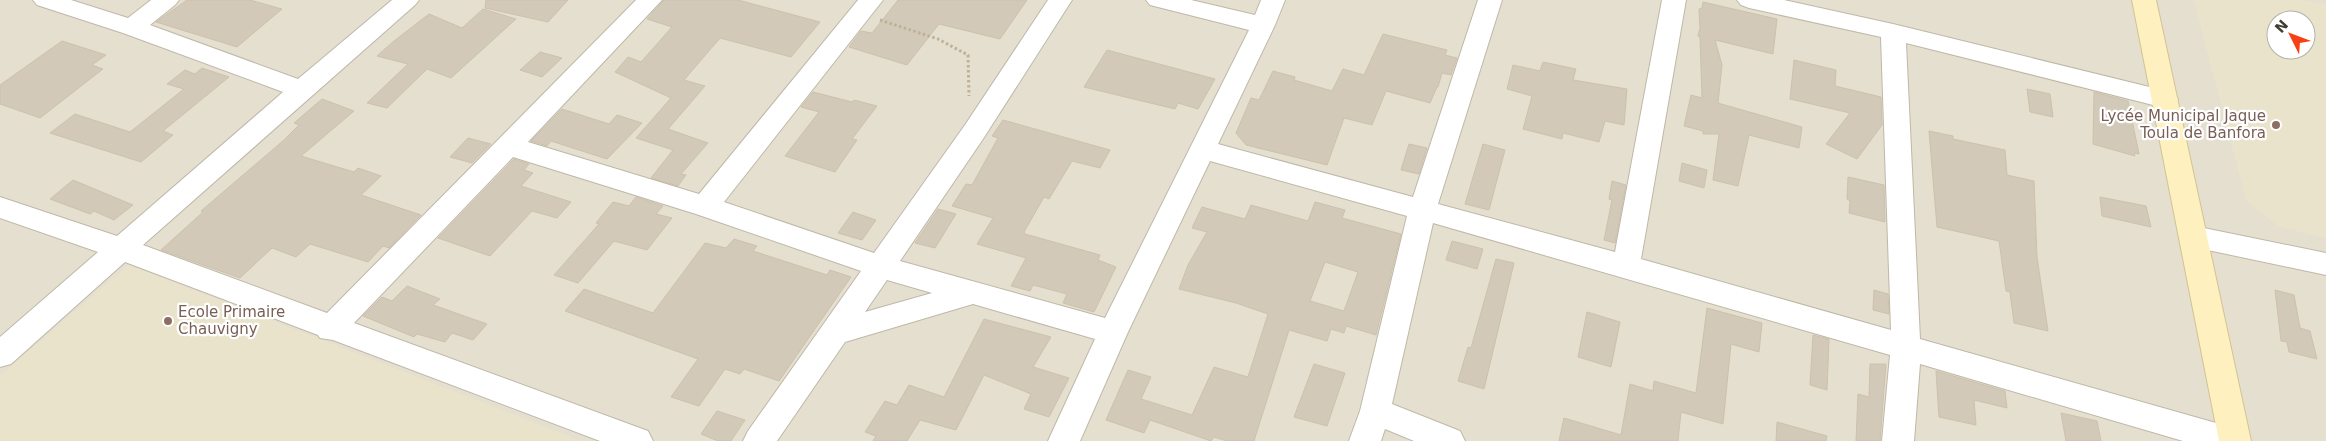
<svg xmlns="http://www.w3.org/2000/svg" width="2326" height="441" viewBox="0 0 2326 441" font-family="'DejaVu Sans',sans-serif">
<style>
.residential{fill:#e5dfd0;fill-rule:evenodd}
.education{fill:#eae3cc;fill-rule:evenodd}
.building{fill:#d2c9b8;stroke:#cdc1ab;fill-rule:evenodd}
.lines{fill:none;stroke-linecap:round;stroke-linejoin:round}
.street-casing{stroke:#bfb8a8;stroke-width:2}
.secondary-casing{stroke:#d1c392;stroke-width:2}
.path{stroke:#bdb297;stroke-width:3;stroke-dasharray:2.5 2.5;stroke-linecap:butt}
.street{fill:#fff;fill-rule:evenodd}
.secondary{fill:#fef1bf;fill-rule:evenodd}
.education-dot{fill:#8d6e63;stroke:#fff;stroke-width:2}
.labels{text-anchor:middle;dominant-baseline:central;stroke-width:4.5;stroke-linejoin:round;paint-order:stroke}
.education-label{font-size:15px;fill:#785e54;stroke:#fff;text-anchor:end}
</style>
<rect width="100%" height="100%" fill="#f1ede2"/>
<path class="residential" d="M 0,0 L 2326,0 L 2326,441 L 0,441 ZM 2276,20 L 2306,20 L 2306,50 L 2276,50 Z"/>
<path class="education" d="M 2194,0 L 2303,0 L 2326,4 L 2326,238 L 2278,226 L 2246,200 ZM 2276,20 L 2306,20 L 2306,50 L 2276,50 Z
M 129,265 L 581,441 L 0,441 L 0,376 Z"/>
<path class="building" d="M 187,0 L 250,0 L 282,9 L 237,47 L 156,22 Z
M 486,0 L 568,0 L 548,22 L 485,8 Z
M 664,0 L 738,0 L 820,22 L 791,57 L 720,38 L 684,80 L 705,86 L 668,129 L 708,143 L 681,174 L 686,175 L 678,186 L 651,178 L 673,150 L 636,138 L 671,98 L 615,72 L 628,57 L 641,62 L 672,27 L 647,19 Z
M 898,0 L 1027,0 L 1000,39 L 939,24 L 907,65 L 849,47 L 861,31 L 872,33 Z
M 1703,2 L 1777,19 L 1773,54 L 1715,40 L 1722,65 L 1718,103 L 1802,127 L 1799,148 L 1749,135 L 1738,186 L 1713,180 L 1719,134 L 1703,134 L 1703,131 L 1684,126 L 1691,95 L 1702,98 L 1700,37 L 1698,36 L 1700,28 L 1699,9 L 1702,8 Z
M 483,9 L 516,19 L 451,78 L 427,69 L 387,108 L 367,103 L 408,64 L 377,56 L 394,41 L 429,14 L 462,28 Z
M 1383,34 L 1447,50 L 1445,55 L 1457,58 L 1451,75 L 1442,73 L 1438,87 L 1437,87 L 1430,103 L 1386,91 L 1372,125 L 1344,118 L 1327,165 L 1246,145 L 1236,133 L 1251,98 L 1259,100 L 1273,71 L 1295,77 L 1294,80 L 1332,91 L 1343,69 L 1364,75 Z
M 62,41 L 106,55 L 92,65 L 103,69 L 40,118 L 0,104 L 0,85 Z
M 1107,50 L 1215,79 L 1198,109 L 1178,103 L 1175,109 L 1084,87 Z
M 540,52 L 562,58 L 542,77 L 520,70 Z
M 1794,60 L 1836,70 L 1835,86 L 1881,97 L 1882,125 L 1857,159 L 1826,144 L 1850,113 L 1790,99 Z
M 1543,62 L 1576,69 L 1573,80 L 1627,89 L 1624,125 L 1605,121 L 1599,142 L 1563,133 L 1562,139 L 1523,129 L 1532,96 L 1507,89 L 1513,65 L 1540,71 Z
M 202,68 L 229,77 L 163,131 L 173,135 L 141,162 L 50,133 L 75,114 L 130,132 L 184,89 L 167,84 L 185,70 L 195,74 Z
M 2027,89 L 2050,94 L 2053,117 L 2030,112 Z
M 813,92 L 852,102 L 854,100 L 877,106 L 852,139 L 857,140 L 835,172 L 785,156 L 819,112 L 801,107 Z
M 2094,92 L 2128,101 L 2139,154 L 2134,153 L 2135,156 L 2093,144 Z
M 322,99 L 354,111 L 301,156 L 354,172 L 358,168 L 381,176 L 361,195 L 421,215 L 389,248 L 383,246 L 368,262 L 310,244 L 296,257 L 272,248 L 240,278 L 161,250 L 203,212 L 201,211 L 284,140 L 299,125 L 294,123 Z
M 562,109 L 609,124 L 617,115 L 642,123 L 607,159 L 551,141 L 547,146 L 531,141 Z
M 1003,120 L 1110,150 L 1100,168 L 1072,161 L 1049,199 L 1044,197 L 1024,232 L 1025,234 L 1100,255 L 1098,260 L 1116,267 L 1094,312 L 1063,303 L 1067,294 L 1033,285 L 1030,291 L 1011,286 L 1026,258 L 977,244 L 993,218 L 952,206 L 966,184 L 972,185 L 998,138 L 992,136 Z
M 1929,131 L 1953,136 L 1953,139 L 2005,150 L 2007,175 L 2034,181 L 2037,257 L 2048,331 L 2014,323 L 2010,292 L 2006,291 L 1999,241 L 1937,227 Z
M 468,138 L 491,144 L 472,163 L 450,157 Z
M 1409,144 L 1427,148 L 1419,174 L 1401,170 Z
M 1483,144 L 1505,150 L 1489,210 L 1465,204 Z
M 514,159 L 529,164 L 524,170 L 533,173 L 521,186 L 571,202 L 557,218 L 532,211 L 490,256 L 438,238 Z
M 1682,163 L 1707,170 L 1704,188 L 1679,181 Z
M 1848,177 L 1884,185 L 1885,222 L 1849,213 L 1850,201 L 1847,199 Z
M 73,180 L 133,205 L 114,220 L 94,211 L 90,214 L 50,199 Z
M 1612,181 L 1626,185 L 1615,243 L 1604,240 L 1612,200 L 1609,199 Z
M 636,197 L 663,206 L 656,214 L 672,218 L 647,250 L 614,241 L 578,283 L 554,275 L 599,224 L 596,223 L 613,202 L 629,206 Z
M 2100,197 L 2146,206 L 2151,227 L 2102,216 Z
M 1315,202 L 1345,210 L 1342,218 L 1401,234 L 1376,335 L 1346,326 L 1344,333 L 1331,329 L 1327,341 L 1289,330 L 1254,441 L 1227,441 L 1214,437 L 1211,441 L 1150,420 L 1144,433 L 1106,420 L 1128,370 L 1151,377 L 1141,399 L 1192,415 L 1214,367 L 1248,377 L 1268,314 L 1236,303 L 1179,289 L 1188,265 L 1207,232 L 1192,228 L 1202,207 L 1245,219 L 1251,205 L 1308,221 ZM 1325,262 L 1358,272 L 1344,311 L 1310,301 Z
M 938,209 L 956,214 L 935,248 L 915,243 Z
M 853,212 L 876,220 L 862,240 L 838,233 Z
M 734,239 L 757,246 L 753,251 L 827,275 L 830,270 L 851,277 L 779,381 L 744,369 L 740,374 L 725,369 L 699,406 L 671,397 L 698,359 L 565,311 L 584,289 L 653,313 L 705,243 L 726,248 Z
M 1452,241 L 1483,249 L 1477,269 L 1446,260 Z
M 1496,259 L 1514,263 L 1484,389 L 1458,381 L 1468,347 L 1471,348 Z
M 407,286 L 440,299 L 433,305 L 487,324 L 473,340 L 452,333 L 445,342 L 417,334 L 414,337 L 363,316 L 382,297 L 392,301 Z
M 1874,290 L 1888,294 L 1889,314 L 1873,310 Z
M 2275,290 L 2294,295 L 2300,328 L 2310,331 L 2317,359 L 2289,352 L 2287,342 L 2281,341 Z
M 1707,308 L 1762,323 L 1759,352 L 1731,344 L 1723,424 L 1681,412 L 1678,441 L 1559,441 L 1564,418 L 1621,435 L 1630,384 L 1653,391 L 1654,381 L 1696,393 Z
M 1587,312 L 1620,322 L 1611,367 L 1578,357 Z
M 984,319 L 1051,337 L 1033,367 L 1069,378 L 1049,417 L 1024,409 L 1031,394 L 984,375 L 956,430 L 920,420 L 907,441 L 873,441 L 876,436 L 865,432 L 885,401 L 897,405 L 909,385 L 944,397 Z
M 1813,335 L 1829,339 L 1827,390 L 1810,385 Z
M 1314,364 L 1345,373 L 1327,426 L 1294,417 Z
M 1870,364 L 1886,364 L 1880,441 L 1856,441 L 1858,394 L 1869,397 Z
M 1936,371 L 2005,391 L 2007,408 L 1974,400 L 1976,425 L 1939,417 Z
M 717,411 L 745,420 L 731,441 L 718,441 L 701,434 Z
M 2061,413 L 2097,421 L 2101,441 L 2066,441 Z
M 1777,422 L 1827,436 L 1826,441 L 1776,441 Z"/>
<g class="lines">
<g class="street-casing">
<path id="street" d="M 33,0 L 71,0 L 128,18 L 151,0 L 179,0 L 175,5 L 150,25 L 298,79 L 392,0 L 419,0 L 415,5 L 143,245 L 327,313 L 636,0 L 662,0 L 528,142 L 699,194 L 858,0 L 883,0 L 724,202 L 874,253 L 965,125 L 1048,0 L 1072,0 L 983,139 L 900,261 L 1105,318 L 1249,30 L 1150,5 L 1146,0 L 1191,0 L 1255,15 L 1261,0 L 1285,0 L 1275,25 L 1218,144 L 1413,197 L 1478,0 L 1502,0 L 1438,204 L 1615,252 L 1662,0 L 1686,0 L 1641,259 L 1891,330 L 1881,37 L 1749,8 L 1741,5 L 1737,0 L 1784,0 L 1893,24 L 2174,93 L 2178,99 L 2174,105 L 2165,108 L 1906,43 L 1920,339 L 2230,427 L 2241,431 L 2246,441 L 2183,441 L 1920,364 L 1914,441 L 1882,441 L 1890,355 L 1433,223 L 1392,404 L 1460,431 L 1465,441 L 1414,441 L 1385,429 L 1381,441 L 1349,441 L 1360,411 L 1407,216 L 1210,161 L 1128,332 L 1080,441 L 1048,441 L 1095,339 L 973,304 L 845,342 L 777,441 L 743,441 L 748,431 L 861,271 L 696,214 L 513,157 L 354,323 L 648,431 L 653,441 L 600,441 L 333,340 L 320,338 L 318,335 L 125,262 L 11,364 L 0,367 L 0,337 L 98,252 L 0,218 L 0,197 L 117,236 L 283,92 L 123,33 L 37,5 ZM 887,280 L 932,293 L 865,312 Z
M 2194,226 L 2326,253 L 2326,275 L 2184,245 L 2180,237 L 2184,229 Z"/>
</g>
<g class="secondary-casing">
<path id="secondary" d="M 2132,0 L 2156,0 L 2251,441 L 2219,441 Z"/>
</g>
<path class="path" d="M 880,20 L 938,39 L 968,55 L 969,96"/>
<use href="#street" class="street"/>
<use href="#secondary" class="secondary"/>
</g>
<g class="education-dot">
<circle cx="2276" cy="125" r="5"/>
<circle cx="168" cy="321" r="5"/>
</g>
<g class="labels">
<g class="education-label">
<text x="2266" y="116">Lycée Municipal Jaque<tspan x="2266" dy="17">Toula de Banfora</tspan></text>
<text x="178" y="312" text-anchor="start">Ecole Primaire<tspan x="178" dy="17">Chauvigny</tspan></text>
</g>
</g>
<g transform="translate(2291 35) rotate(312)"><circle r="24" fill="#ffffff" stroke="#b3b1ad"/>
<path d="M0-4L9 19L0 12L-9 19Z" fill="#f74013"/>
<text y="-8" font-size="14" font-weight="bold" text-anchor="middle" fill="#423d33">N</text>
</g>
</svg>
